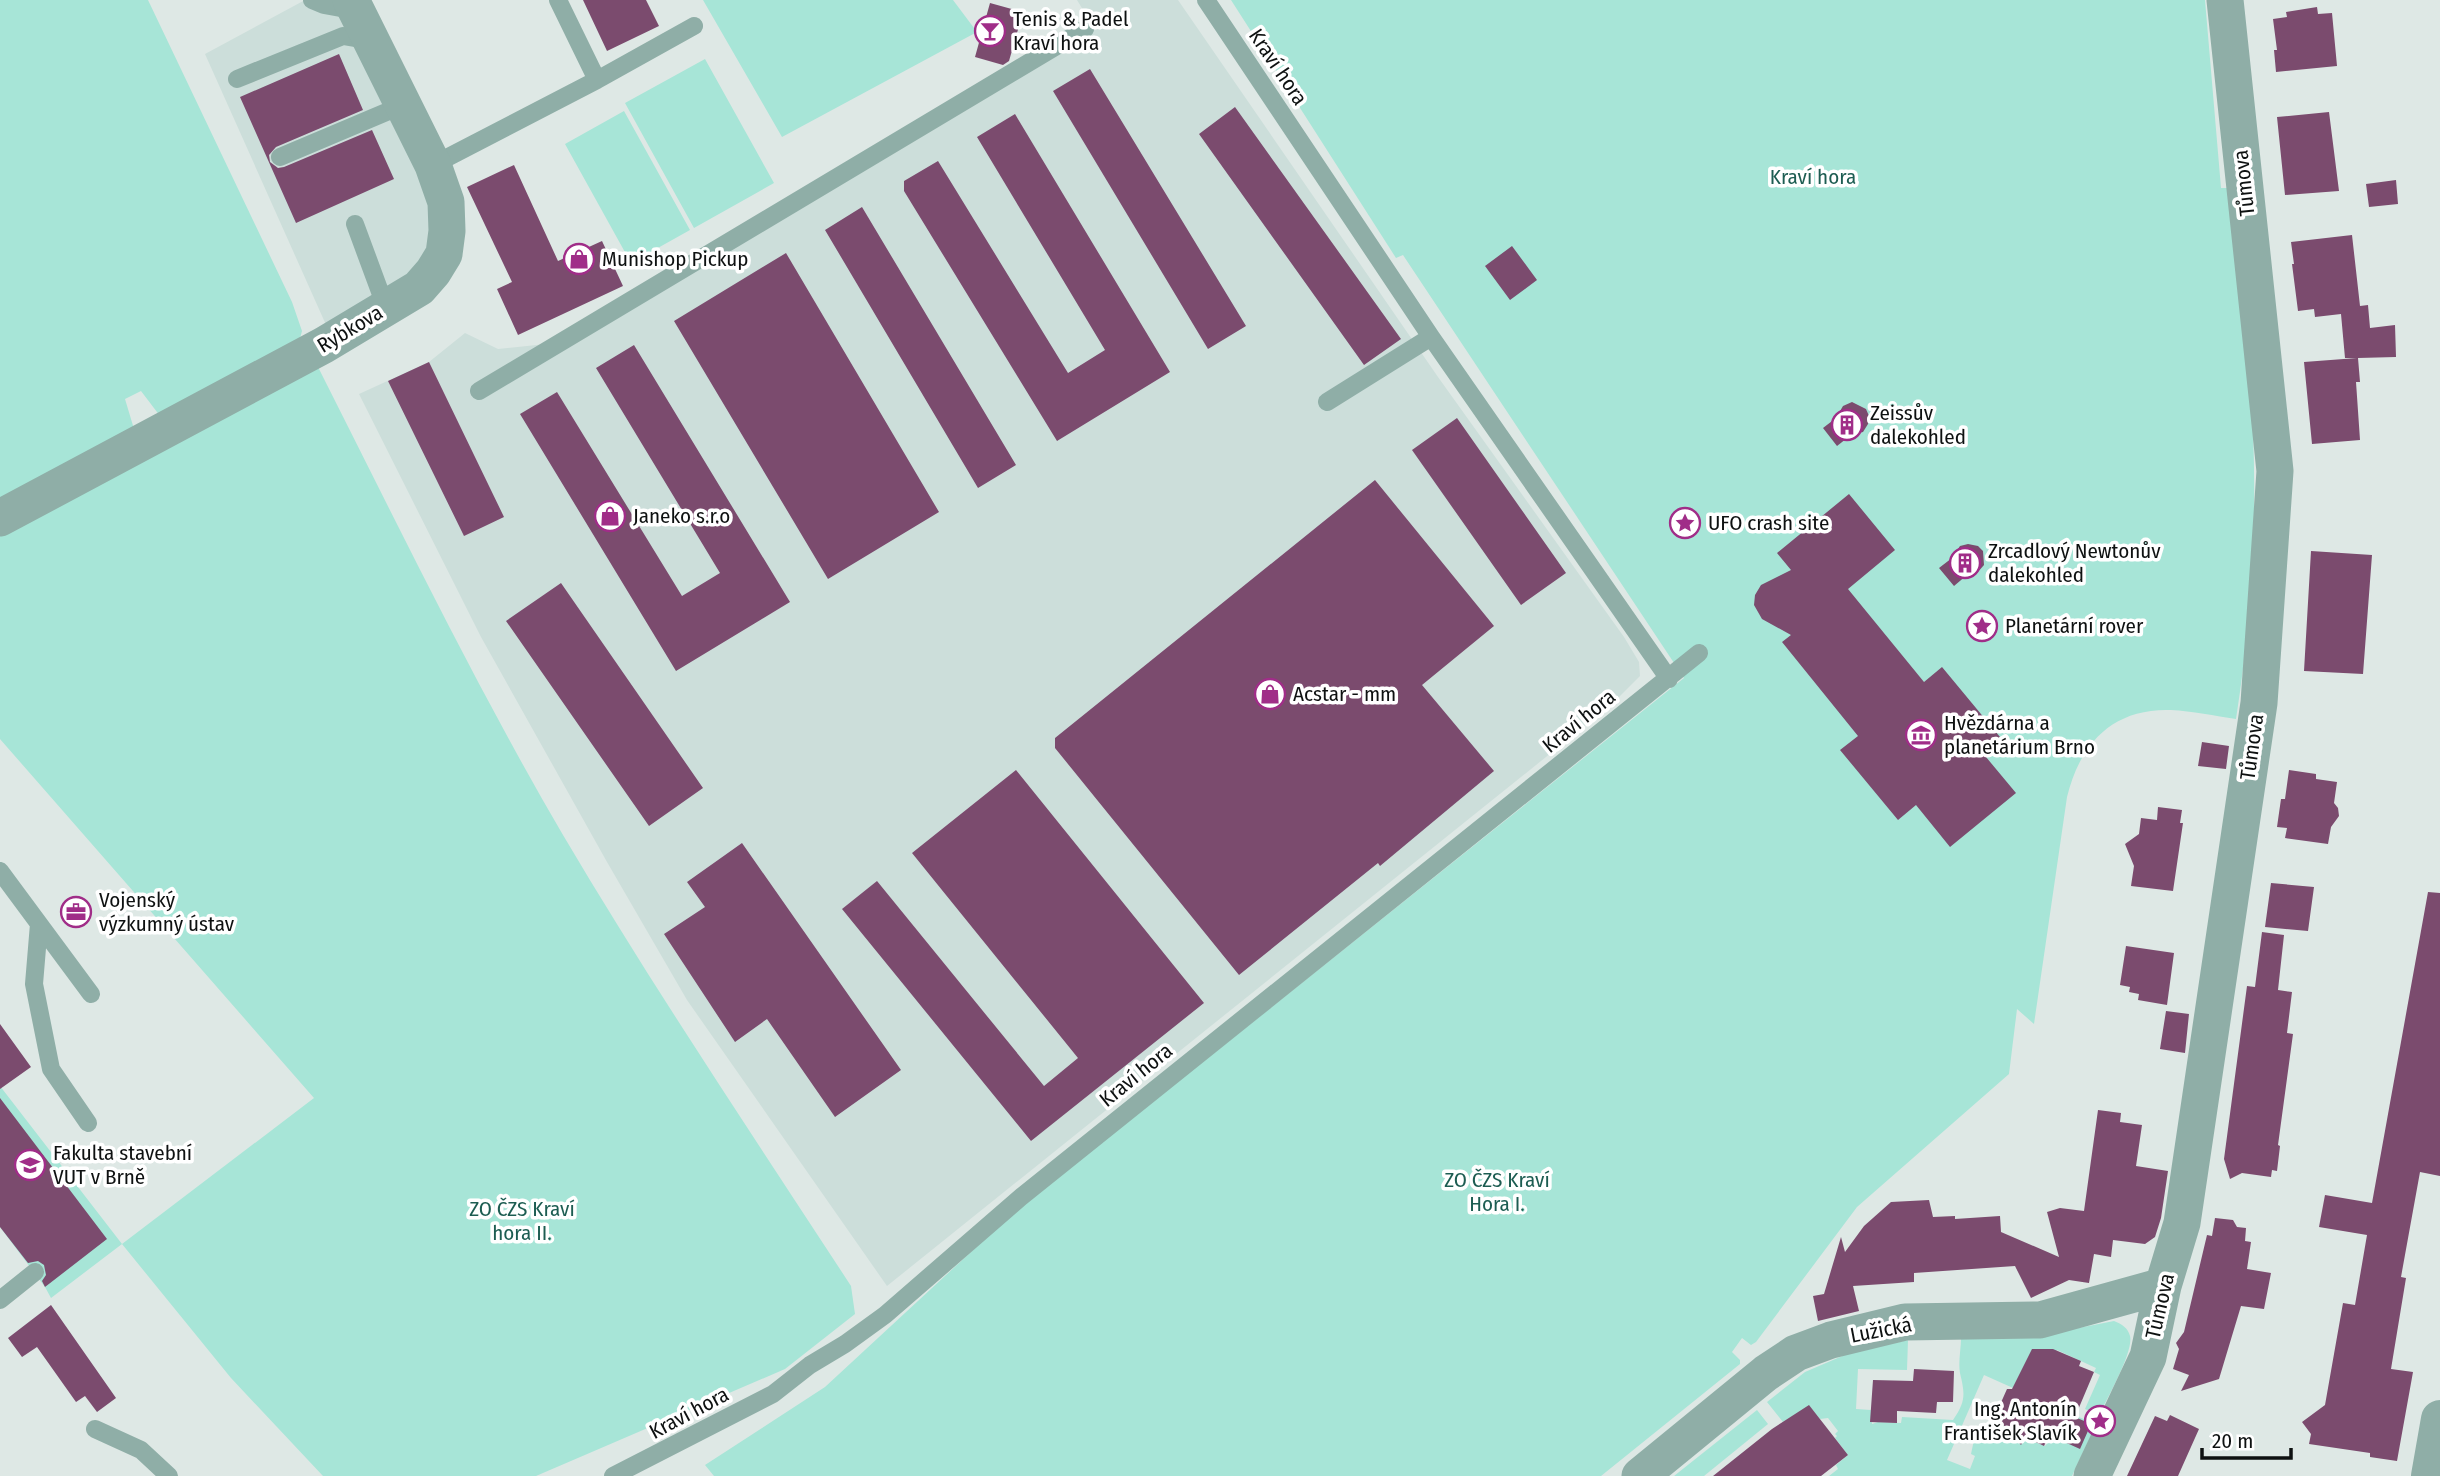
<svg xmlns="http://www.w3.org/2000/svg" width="2440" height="1476" viewBox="0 0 2440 1476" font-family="'Fira Sans Condensed',sans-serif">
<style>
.built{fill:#ccdeda}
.green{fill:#a7e5d7}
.building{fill:#7b4b6e}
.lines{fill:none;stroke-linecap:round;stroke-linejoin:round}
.service{stroke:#8faea7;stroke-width:18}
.minor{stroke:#8faea7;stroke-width:37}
.tertiary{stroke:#8faea7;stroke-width:38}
.labels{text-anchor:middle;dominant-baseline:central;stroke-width:7;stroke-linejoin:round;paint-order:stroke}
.poi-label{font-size:21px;fill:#0e1111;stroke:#fff;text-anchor:start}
.street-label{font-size:21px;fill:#0e1111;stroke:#fff}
.park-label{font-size:21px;fill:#1d5d52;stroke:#fff}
</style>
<rect width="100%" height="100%" fill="#dee8e5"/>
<path class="built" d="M 305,0 L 339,0 L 437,214 L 426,266 L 327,327 L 205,54 Z
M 1077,0 L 1178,0 L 1438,377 L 1624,637 L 1639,662 L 1640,676 L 1612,704 L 887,1286 L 687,1000 L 607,862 L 481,637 L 359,394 L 429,362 L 465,333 L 498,349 L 546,344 L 1088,18 Z"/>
<path class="green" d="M 0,0 L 148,0 L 292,302 L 302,331 L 299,342 L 160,416 L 141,391 L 125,399 L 134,429 L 0,500 Z
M 703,0 L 953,0 L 977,32 L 782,137 Z
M 1231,0 L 2205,0 L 2221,188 L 2229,188 C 2237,269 2249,351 2253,432 C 2257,528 2251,624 2236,719 C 2215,716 2192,711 2171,710 C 2112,708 2080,744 2067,797 L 2034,1024 L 2017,1009 L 2009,1074 L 1857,1207 L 1756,1342 L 1751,1345 L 1742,1338 L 1732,1352 L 1740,1360 L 1740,1364 L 1601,1476 L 714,1476 L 705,1465 L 825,1387 L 1012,1214 L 1684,678 L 1403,255 L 1396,258 Z
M 705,59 L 774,183 L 694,228 L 625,103 Z
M 624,111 L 690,230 L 631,263 L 565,144 Z
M 317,365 C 397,523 474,683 563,835 C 654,989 754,1137 851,1286 L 855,1314 L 785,1369 L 536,1476 L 323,1476 L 231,1378 L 122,1244 L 51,1298 L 45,1287 L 0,1227 L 0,1086 L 122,1244 L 314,1098 L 0,739 L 0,531 Z
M 2114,1321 C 2122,1324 2128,1328 2130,1336 C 2134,1351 2107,1399 2099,1415 L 2085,1409 L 2100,1375 L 2094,1372 L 2096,1368 L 2057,1350 L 2054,1356 L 2033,1349 L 2013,1388 L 1984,1375 L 1947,1460 L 1970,1469 L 1975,1456 L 1971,1454 L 1974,1440 L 1982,1443 L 1993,1420 L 2007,1427 L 2006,1431 L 2045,1446 C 2058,1432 2057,1430 2059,1409 L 2096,1424 L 2072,1476 L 1829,1476 L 1838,1469 L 1836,1465 L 1848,1455 L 1835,1438 L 1837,1436 L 1835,1434 L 1838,1431 L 1828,1418 L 1820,1419 L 1809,1406 L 1783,1422 L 1767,1402 L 1805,1372 L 1847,1354 L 1908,1340 L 1907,1370 L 1858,1369 L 1856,1409 L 1871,1410 L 1872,1424 L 1878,1422 L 1901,1423 L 1902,1417 L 1953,1420 C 1966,1401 1965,1394 1960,1373 C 1958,1363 1961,1349 1961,1338 L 2053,1333 Z
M 1757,1410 L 1768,1424 L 1704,1476 L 1674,1476 Z"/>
<path class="building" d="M 583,0 L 646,0 L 659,26 L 607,51 Z
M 990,3 L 1023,12 L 1009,61 L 1003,65 L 975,57 Z
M 2317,7 L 2318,14 L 2332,13 L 2337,66 L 2276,72 L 2274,50 L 2277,50 L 2273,19 L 2287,17 L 2286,12 Z
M 339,54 L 363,110 L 276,147 L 269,155 L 270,162 L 278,168 L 284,167 L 372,130 L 394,179 L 296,223 L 240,97 Z
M 1090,69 L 1246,326 L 1208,349 L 1053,91 Z
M 1235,107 L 1401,339 L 1364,365 L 1199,134 Z
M 2329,112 L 2339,191 L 2285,195 L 2277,117 Z
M 1015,114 L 1170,372 L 1057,441 L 904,191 L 904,181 L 938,161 L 1068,373 L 1105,350 L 977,137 Z
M 514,165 L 558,261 L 602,241 L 623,286 L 518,335 L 497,289 L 512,282 L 467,187 Z
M 2396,180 L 2398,204 L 2369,207 L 2366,184 Z
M 862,207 L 1016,465 L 978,488 L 825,230 Z
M 2352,235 L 2360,306 L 2368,305 L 2370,328 L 2395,325 L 2396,357 L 2358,358 L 2360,382 L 2356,382 L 2360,440 L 2312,444 L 2304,362 L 2357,358 L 2345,358 L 2341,314 L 2315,317 L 2314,309 L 2298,311 L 2292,264 L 2294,264 L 2291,242 Z
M 1512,246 L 1537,280 L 1510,300 L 1485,266 Z
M 786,253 L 939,512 L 828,579 L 674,321 Z
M 634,345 L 790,602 L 676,671 L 520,414 L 557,392 L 682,596 L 720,573 L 596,368 Z
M 429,362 L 504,517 L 464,536 L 388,381 Z
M 1852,402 L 1866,409 L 1869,416 L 1868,424 L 1863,432 L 1851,435 L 1837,446 L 1823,428 L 1836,418 L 1843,406 Z
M 1457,418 L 1566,573 L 1521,605 L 1412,450 Z
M 1375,480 L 1494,626 L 1422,685 L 1494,771 L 1380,866 L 1378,863 L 1239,975 L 1055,748 L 1055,738 Z
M 1849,494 L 1895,550 L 1848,589 L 1924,682 L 1942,667 L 2000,737 L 1981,751 L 2016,793 L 1950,847 L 1916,805 L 1898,820 L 1840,750 L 1858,736 L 1782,642 L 1791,635 L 1762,619 L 1754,605 L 1755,595 L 1761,585 L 1791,570 L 1777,553 Z
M 1968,544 L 1978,546 L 1983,551 L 1984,565 L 1977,573 L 1967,575 L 1954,586 L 1939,568 L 1952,558 L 1960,546 Z
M 2311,551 L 2372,555 L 2363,674 L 2304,671 Z
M 561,583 L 703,788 L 649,826 L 506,621 Z
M 2202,742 L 2229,746 L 2226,769 L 2198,766 Z
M 1016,770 L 1204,1003 L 1031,1141 L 842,909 L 877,881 L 1044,1086 L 1078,1058 L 912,853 Z
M 2289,770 L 2316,774 L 2316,779 L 2337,782 L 2334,803 L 2338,808 L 2339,816 L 2331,827 L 2328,844 L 2285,838 L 2287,828 L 2277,827 L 2281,799 L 2285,799 Z
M 2158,807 L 2182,810 L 2180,823 L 2183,823 L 2173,891 L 2131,886 L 2134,866 L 2125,844 L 2139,834 L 2141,818 L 2157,820 Z
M 742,843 L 901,1070 L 835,1117 L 767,1019 L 735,1042 L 664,934 L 705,907 L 687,882 Z
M 2271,883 L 2314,887 L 2308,931 L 2265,927 Z
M 2428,892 L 2440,893 L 2440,1176 L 2420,1172 L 2401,1277 L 2406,1278 L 2391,1369 L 2413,1372 L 2397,1461 L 2370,1457 L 2370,1453 L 2309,1444 L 2311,1434 L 2302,1422 L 2325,1405 L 2343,1303 L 2355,1305 L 2367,1235 L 2319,1227 L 2325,1195 L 2372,1203 Z
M 2262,932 L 2284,935 L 2278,990 L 2292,992 L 2287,1033 L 2293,1034 L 2278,1145 L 2280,1146 L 2277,1171 L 2272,1170 L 2271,1177 L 2242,1173 L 2230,1179 L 2224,1159 L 2247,986 L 2255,987 Z
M 2126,946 L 2174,953 L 2167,1005 L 2138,1000 L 2139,994 L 2129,992 L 2130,987 L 2120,985 Z
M 2166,1011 L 2189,1014 L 2185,1053 L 2160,1049 Z
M 0,1024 L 31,1067 L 0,1089 Z
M 0,1098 L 107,1239 L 45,1287 L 42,1281 L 46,1275 L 44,1265 L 38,1261 L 28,1263 L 0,1227 Z
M 2098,1110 L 2121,1113 L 2120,1122 L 2142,1125 L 2136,1166 L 2168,1171 L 2161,1218 L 2155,1237 L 2145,1244 L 2113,1240 L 2111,1257 L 2094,1254 L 2089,1283 L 2069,1280 L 2031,1298 L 2015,1266 L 1914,1273 L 1914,1282 L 1853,1286 L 1859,1311 L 1818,1321 L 1813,1296 L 1824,1294 L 1841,1237 L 1845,1252 L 1864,1226 L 1891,1202 L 1929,1200 L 1933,1217 L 1955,1216 L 1955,1219 L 2000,1216 L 2001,1232 L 2059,1257 L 2047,1212 L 2060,1208 L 2084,1211 Z
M 2215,1218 L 2233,1220 L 2237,1227 L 2246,1228 L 2245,1241 L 2251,1242 L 2247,1269 L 2271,1273 L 2264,1309 L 2241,1306 L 2219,1379 L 2181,1391 L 2189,1375 L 2173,1369 L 2179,1349 L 2176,1343 L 2184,1332 L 2207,1235 L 2212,1236 Z
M 51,1305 L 116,1398 L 97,1412 L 85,1396 L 76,1402 L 37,1347 L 22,1357 L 8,1338 Z
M 2032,1349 L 2053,1349 L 2081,1361 L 2079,1366 L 2094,1372 L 2075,1417 L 2091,1424 L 2080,1449 L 2049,1435 L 2044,1446 L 2026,1437 L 2021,1445 L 1995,1416 L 2007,1389 L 2012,1389 Z
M 1914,1369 L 1954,1371 L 1953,1402 L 1937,1402 L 1936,1413 L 1897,1411 L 1897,1423 L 1870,1422 L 1873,1380 L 1913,1381 Z
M 1809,1405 L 1848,1455 L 1821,1476 L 1713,1476 L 1772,1429 Z
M 2170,1415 L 2199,1429 L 2178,1476 L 2127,1476 L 2155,1416 L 2167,1421 Z"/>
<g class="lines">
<path class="service" d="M 312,0 L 324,5 L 357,11
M 1206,0 L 1431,337 L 1669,679
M 237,79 L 343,36 L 372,41
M 597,80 L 694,26
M 280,157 L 403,105
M 433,165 L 597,80 L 558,0
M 355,224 L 386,308
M 479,391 L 1085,29
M 1327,402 L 1431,337
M 0,871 L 91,994
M 39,924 L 34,984 L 51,1069 L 88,1123
M 0,1300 L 35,1272
M 95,1429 L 141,1450 L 169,1476
M 613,1476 L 773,1394 L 810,1365 L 845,1344 L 885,1315 L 1021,1197 L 1699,653"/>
<path class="minor" d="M 0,518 L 324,345 L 419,288 L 433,272 L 444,254 L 447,231 L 446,202 L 433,165 L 351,0
M 1640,1476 L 1766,1373 L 1796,1353 L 1831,1340 L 1905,1322 L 2040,1320 L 2163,1286
M 2092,1476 L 2148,1357 L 2163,1286 L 2182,1223 L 2259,703 L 2275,471 L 2225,0"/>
<path class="tertiary" d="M 2430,1476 L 2440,1419"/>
</g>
<defs>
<g id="bar-ring" transform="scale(1.575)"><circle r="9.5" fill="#fff" stroke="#a02d88" stroke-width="1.5"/><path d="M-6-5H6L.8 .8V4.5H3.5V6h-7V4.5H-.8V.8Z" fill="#a02d88"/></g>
<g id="shop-ring" transform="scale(1.575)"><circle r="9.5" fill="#fff" stroke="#a02d88" stroke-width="1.5"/><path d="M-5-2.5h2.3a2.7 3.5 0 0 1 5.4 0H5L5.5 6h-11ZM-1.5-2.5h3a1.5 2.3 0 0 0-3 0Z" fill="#a02d88"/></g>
<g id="building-ring" transform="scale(1.575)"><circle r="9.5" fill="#fff" stroke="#a02d88" stroke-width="1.5"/><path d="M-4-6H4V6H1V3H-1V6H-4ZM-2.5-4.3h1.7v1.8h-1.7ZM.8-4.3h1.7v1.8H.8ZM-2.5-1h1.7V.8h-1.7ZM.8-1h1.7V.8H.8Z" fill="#a02d88"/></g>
<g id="sight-ring" transform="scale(1.575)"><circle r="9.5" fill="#fff" stroke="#a02d88" stroke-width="1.5"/><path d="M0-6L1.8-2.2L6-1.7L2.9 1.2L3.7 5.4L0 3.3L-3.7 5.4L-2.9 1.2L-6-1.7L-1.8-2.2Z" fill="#a02d88"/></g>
<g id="museum-ring" transform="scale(1.575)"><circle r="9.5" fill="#fff" stroke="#a02d88" stroke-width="1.5"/><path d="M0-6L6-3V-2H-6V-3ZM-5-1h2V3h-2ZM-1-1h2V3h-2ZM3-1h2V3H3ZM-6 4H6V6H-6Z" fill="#a02d88"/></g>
<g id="office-ring" transform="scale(1.575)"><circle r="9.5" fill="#fff" stroke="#a02d88" stroke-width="1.5"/><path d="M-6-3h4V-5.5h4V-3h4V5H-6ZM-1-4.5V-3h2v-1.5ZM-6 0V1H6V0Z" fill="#a02d88"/></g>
<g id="university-ring" transform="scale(1.575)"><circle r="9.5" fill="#fff" stroke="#a02d88" stroke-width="1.5"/><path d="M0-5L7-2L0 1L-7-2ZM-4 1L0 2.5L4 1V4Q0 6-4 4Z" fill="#a02d88"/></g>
</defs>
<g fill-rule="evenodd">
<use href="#bar-ring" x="990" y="31"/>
<use href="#shop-ring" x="579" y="259"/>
<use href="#building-ring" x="1847" y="425"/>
<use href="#shop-ring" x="610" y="516"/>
<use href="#sight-ring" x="1685" y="523"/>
<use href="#building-ring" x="1965" y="563"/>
<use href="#sight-ring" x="1982" y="626"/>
<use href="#shop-ring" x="1270" y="694"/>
<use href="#museum-ring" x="1921" y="735"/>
<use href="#office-ring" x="76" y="912"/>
<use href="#university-ring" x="30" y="1165"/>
<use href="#sight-ring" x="2100" y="1421"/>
</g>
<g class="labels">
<g class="poi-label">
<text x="1013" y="19">Tenis &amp; Padel<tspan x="1013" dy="24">Kraví hora</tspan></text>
<text x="602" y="259">Munishop Pickup</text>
<text x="1870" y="413">Zeissův<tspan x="1870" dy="24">dalekohled</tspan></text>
<text x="633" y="516">Janeko s.r.o</text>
<text x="1708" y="523">UFO crash site</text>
<text x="1988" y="551">Zrcadlový Newtonův<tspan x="1988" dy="24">dalekohled</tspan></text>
<text x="2005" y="626">Planetární rover</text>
<text x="1293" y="694">Acstar - mm</text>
<text x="1944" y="723">Hvězdárna a<tspan x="1944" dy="24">planetárium Brno</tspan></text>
<text x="99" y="900">Vojenský<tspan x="99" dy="24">výzkumný ústav</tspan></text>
<text x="53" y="1153">Fakulta stavební<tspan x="53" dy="24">VUT v Brně</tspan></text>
<text x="2077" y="1409" text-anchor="end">Ing. Antonín<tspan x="2077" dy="24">František Slavík</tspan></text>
</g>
<g class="street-label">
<text transform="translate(1278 67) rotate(56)">Kraví hora</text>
<text transform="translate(2244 183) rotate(-96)">Tůmova</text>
<text transform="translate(350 329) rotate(-31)">Rybkova</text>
<text transform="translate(1579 721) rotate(-39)">Kraví hora</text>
<text transform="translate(2252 747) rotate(-82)">Tůmova</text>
<text transform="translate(1136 1075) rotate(-39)">Kraví hora</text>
<text transform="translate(2160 1306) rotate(-77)">Tůmova</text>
<text transform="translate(1881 1330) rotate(-11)">Lužická</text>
<text transform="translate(689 1413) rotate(-28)">Kraví hora</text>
</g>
<g class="park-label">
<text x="1813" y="177">Kraví hora</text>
<text x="1497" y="1180">ZO ČZS Kraví<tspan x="1497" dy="24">Hora I.</tspan></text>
<text x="522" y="1209">ZO ČZS Kraví<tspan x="522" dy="24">hora II.</tspan></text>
</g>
</g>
<path d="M2202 1448v10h89v-10" fill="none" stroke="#0e1111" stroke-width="3.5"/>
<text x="2212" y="1448" font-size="21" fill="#0e1111" stroke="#ffffff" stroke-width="5" paint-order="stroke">20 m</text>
</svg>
